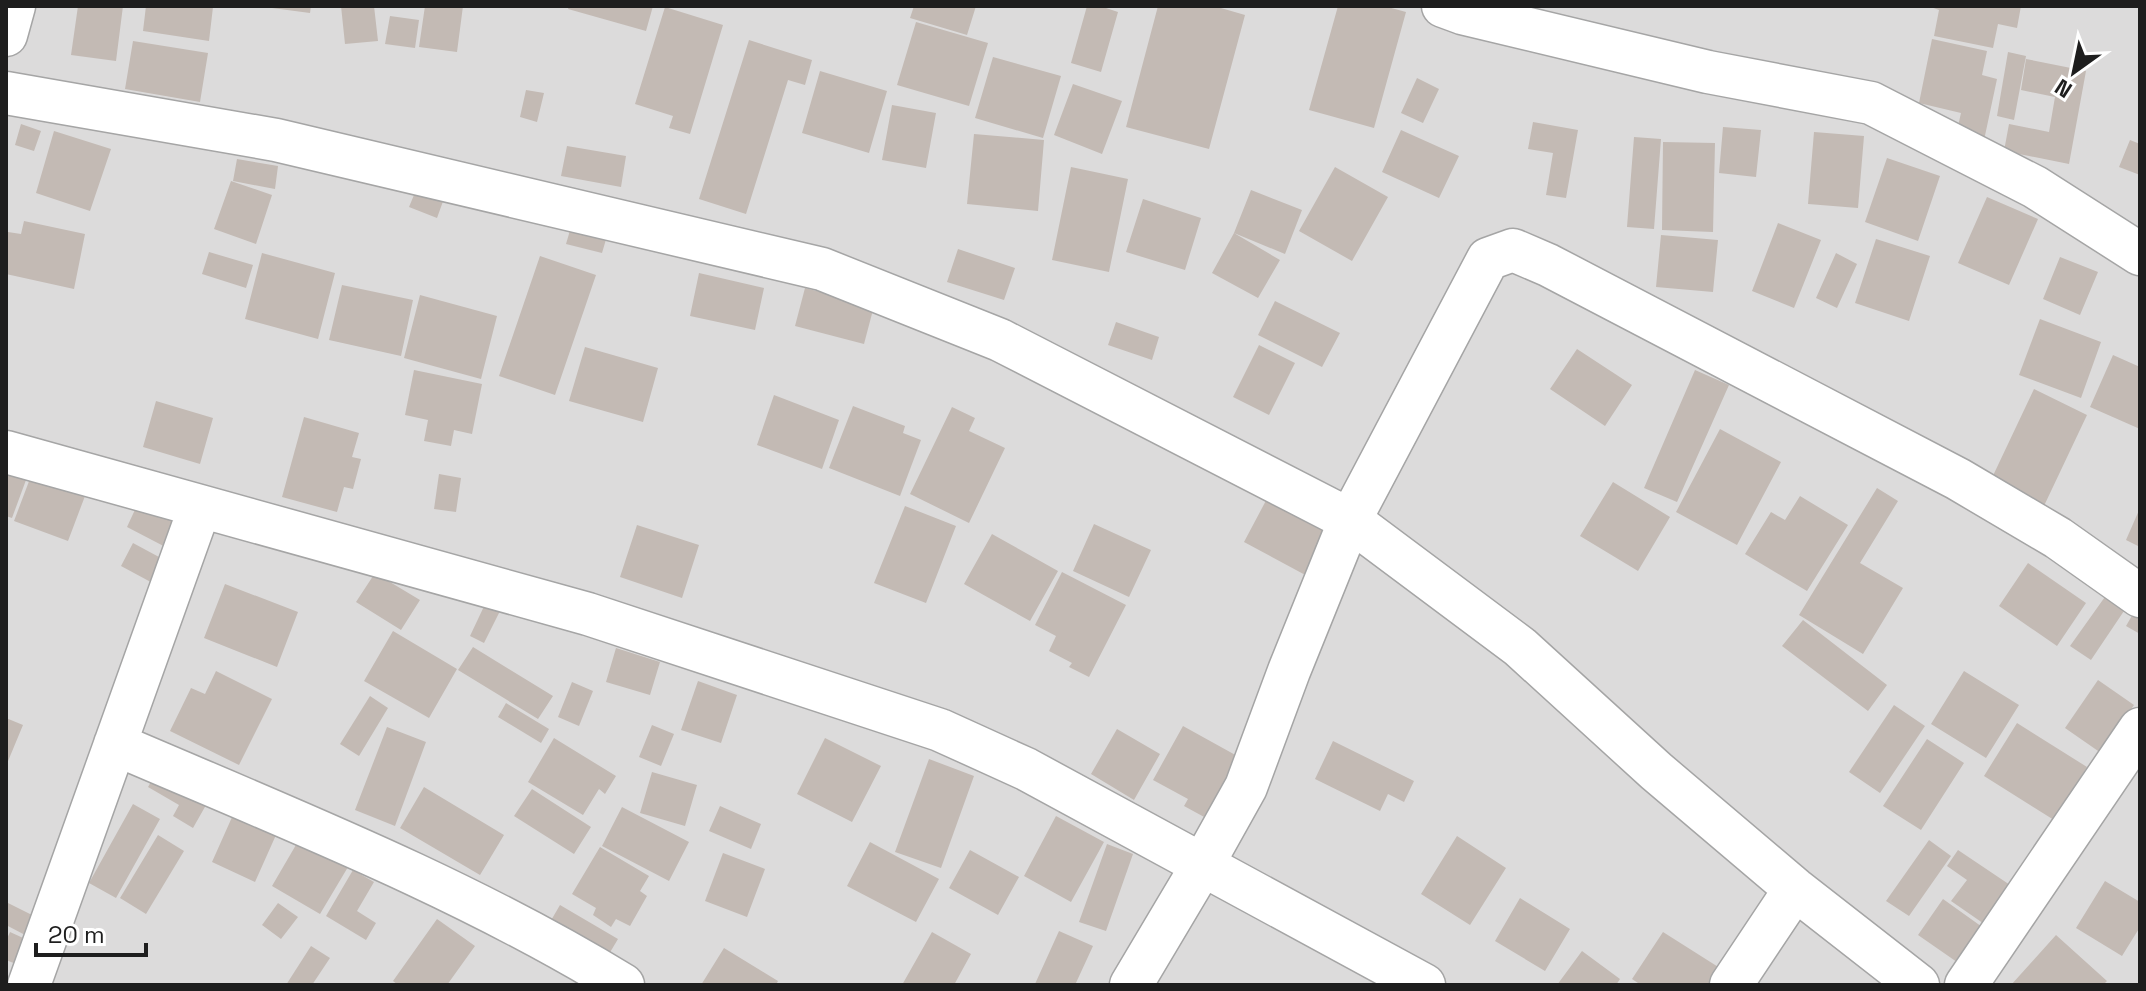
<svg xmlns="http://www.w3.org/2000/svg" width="2146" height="991" viewBox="0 0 2146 991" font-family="'Space Grotesk',sans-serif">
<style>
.residential{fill:#dcdbdb}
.building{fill:#c3bab4}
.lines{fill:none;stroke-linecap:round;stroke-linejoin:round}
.street-casing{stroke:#a5a5a5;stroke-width:45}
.street{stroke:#fff;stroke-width:42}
</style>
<rect width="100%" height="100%" fill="#efebe4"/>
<path class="residential" d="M 6,6 L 2140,6 L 2140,985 L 6,985 Z"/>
<path class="building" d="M 78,6 L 123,6 L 116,61 L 71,55 Z
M 146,6 L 213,7 L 209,41 L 143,31 Z
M 272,6 L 311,6 L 310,13 L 272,8 Z
M 341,6 L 374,6 L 378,41 L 345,44 Z
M 425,6 L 463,6 L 457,52 L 419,47 Z
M 569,6 L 653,6 L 646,31 L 568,9 Z
M 914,6 L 976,6 L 967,35 L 910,18 Z
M 1087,6 L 1100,6 L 1118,12 L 1101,72 L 1071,63 Z
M 1158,6 L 1214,6 L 1245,15 L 1209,149 L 1126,127 Z
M 1338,6 L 1384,6 L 1406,12 L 1374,128 L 1309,110 Z
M 1928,6 L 2021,6 L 2017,28 L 1998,24 L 1993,48 L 1934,36 L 1939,10 Z
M 665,7 L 723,25 L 690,134 L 669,128 L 673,116 L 635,104 Z
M 390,16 L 419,20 L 415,48 L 385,44 Z
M 916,22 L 988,43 L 969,106 L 897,85 Z
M 1932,39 L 1987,51 L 1982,75 L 1997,79 L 1983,145 L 1955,139 L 1961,113 L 1919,103 Z
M 749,40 L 812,60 L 805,85 L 788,80 L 746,214 L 699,199 Z
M 133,41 L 208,53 L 200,102 L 125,89 Z
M 2008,52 L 2026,56 L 2014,120 L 1997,116 Z
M 993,57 L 1061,76 L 1043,138 L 975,118 Z
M 2026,59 L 2086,71 L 2069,164 L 2004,151 L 2009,124 L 2049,132 L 2055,97 L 2021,90 Z
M 820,71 L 887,91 L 869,153 L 802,133 Z
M 1417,78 L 1439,89 L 1423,123 L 1401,113 Z
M 1073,84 L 1122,101 L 1102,154 L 1054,135 Z
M 526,90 L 544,93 L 537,122 L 520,117 Z
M 892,105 L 936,113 L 926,168 L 882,160 Z
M 1533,122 L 1578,130 L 1566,198 L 1546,195 L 1553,153 L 1528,149 Z
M 21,124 L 41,131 L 34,151 L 15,145 Z
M 1723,127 L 1761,130 L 1756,177 L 1719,173 Z
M 1401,130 L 1459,156 L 1439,198 L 1382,172 Z
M 54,131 L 111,149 L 90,211 L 36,193 Z
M 1814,132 L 1864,136 L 1858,208 L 1808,204 Z
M 974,134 L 1044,140 L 1038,211 L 967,204 Z
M 1634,137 L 1661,139 L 1654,229 L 1627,227 Z
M 2130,140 L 2140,144 L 2140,175 L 2119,167 Z
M 1663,142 L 1715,143 L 1713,232 L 1662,230 Z
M 567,146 L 626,156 L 621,187 L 561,176 Z
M 1887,158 L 1940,176 L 1918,241 L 1865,222 Z
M 237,159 L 278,166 L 275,189 L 233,181 Z
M 1071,167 L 1128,179 L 1109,272 L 1052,260 Z
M 1335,167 L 1388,197 L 1352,261 L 1299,231 Z
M 231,181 L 272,195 L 256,244 L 214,229 Z
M 419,183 L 446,193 L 437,218 L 409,207 Z
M 1251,190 L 1302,210 L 1285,254 L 1234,233 Z
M 1987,197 L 2038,219 L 2009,285 L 1958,263 Z
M 1143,199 L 1201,218 L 1185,270 L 1126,252 Z
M 24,221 L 85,234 L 74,289 L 6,274 L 8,232 L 21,234 Z
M 1778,223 L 1821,240 L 1794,308 L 1752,291 Z
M 571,227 L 607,236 L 602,253 L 566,244 Z
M 1234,233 L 1280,260 L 1258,298 L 1212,273 Z
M 1661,235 L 1718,240 L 1713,292 L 1656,287 Z
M 1876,239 L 1930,256 L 1909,321 L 1855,303 Z
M 958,249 L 1015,268 L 1004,300 L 947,282 Z
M 209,252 L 253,265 L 246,288 L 202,274 Z
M 262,253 L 335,273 L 318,339 L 245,319 Z
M 1836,253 L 1857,264 L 1837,308 L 1816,298 Z
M 540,256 L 596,275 L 555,395 L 499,376 Z
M 2060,257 L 2098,272 L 2080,315 L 2043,299 Z
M 699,273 L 764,288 L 755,330 L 690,316 Z
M 342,285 L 413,300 L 401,356 L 329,340 Z
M 805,288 L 874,306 L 864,344 L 795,326 Z
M 420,295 L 497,316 L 481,379 L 404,358 Z
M 1275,301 L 1340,333 L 1322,367 L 1258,335 Z
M 2040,319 L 2101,342 L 2081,398 L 2019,375 Z
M 1116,322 L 1159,337 L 1152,360 L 1108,345 Z
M 1259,345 L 1295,363 L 1269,415 L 1233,397 Z
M 585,347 L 658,368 L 643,422 L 569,401 Z
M 1577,349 L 1632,385 L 1605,426 L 1550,389 Z
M 2113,355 L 2140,367 L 2140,429 L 2090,407 Z
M 414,370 L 482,384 L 472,434 L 454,430 L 451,446 L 424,441 L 428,420 L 405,415 Z
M 1695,370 L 1729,385 L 1677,502 L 1644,488 Z
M 2034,389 L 2087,415 L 2043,508 L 1990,482 Z
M 774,395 L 839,420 L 822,469 L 757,445 Z
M 156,401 L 213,418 L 200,464 L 143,447 Z
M 853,406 L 905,426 L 903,433 L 921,440 L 900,496 L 829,468 Z
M 952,407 L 975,418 L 969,431 L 1005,448 L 969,523 L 910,494 Z
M 304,417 L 359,433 L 352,457 L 361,459 L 353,489 L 344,487 L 337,512 L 282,497 Z
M 1720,429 L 1781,462 L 1737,545 L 1676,512 Z
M 6,472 L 26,480 L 12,518 L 6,516 Z
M 439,474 L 461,478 L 456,512 L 434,509 Z
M 31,476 L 85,496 L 68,541 L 14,521 Z
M 1613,482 L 1670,517 L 1638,571 L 1580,536 Z
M 1877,488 L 1898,501 L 1860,563 L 1903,588 L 1863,654 L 1799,615 Z
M 1270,493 L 1335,527 L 1309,577 L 1244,542 Z
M 1800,496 L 1848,525 L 1807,591 L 1745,554 L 1771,512 L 1785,520 Z
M 139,501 L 189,526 L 175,552 L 127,527 Z
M 905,506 L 956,526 L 926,603 L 874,583 Z
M 2140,508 L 2140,547 L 2126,540 Z
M 1094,524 L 1151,550 L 1129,597 L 1073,571 Z
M 637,525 L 699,545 L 682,598 L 620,577 Z
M 992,534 L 1058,571 L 1030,621 L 964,584 Z
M 133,543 L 172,564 L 160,587 L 121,566 Z
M 2028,563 L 2086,603 L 2057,646 L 1999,606 Z
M 1062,572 L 1126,605 L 1089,677 L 1069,667 L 1072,663 L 1049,651 L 1056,636 L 1035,625 Z
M 375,573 L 420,600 L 401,630 L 356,602 Z
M 225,584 L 298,612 L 277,667 L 204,638 Z
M 2107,594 L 2126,608 L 2091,660 L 2070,646 Z
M 487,600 L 502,607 L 484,643 L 470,636 Z
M 2137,607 L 2140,608 L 2140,634 L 2126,626 Z
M 1803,620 L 1887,685 L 1868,711 L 1782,646 Z
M 393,631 L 457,669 L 429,718 L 364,681 Z
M 473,647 L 553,696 L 538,719 L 458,670 Z
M 616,648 L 660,662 L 650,695 L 606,682 Z
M 216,671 L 272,699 L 239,765 L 170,731 L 191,688 L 205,694 Z
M 1964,671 L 2019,705 L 1986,758 L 1931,724 Z
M 2098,680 L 2134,705 L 2101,753 L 2065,728 Z
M 698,681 L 737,695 L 721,743 L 681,730 Z
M 572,682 L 593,691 L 579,726 L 558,717 Z
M 370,696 L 388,708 L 359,756 L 340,744 Z
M 506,703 L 549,729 L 541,743 L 498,717 Z
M 1894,705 L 1925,726 L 1880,793 L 1849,772 Z
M 6,718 L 23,725 L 6,766 Z
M 2017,723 L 2087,767 L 2054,820 L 1984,776 Z
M 652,725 L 674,734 L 661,766 L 639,757 Z
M 1183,726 L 1239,757 L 1206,818 L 1184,806 L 1188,799 L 1153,780 Z
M 387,727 L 426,742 L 395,826 L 355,810 Z
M 1117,729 L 1160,754 L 1134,800 L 1091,774 Z
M 554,738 L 616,776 L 605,794 L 599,789 L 583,815 L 528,782 Z
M 825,738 L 881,766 L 852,822 L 797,794 Z
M 1927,739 L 1964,763 L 1921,830 L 1883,806 Z
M 1333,741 L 1414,781 L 1404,802 L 1388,794 L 1380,811 L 1315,779 Z
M 929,759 L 974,776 L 941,868 L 895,852 Z
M 159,768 L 210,798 L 193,828 L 173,816 L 179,805 L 148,787 Z
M 652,772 L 697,785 L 685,826 L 640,813 Z
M 424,787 L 504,835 L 480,875 L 400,828 Z
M 532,789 L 591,827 L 574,854 L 514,816 Z
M 133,804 L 160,819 L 116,898 L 89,883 Z
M 237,806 L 280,826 L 255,882 L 212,862 Z
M 720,806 L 761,824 L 751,849 L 709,831 Z
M 622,807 L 689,842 L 669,881 L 602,846 Z
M 1056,816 L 1104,842 L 1071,902 L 1024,876 Z
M 158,835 L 184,851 L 146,914 L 120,898 Z
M 1457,836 L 1506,868 L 1470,925 L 1421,894 Z
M 300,838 L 348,867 L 320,914 L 272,886 Z
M 1929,840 L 1951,856 L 1909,916 L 1886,901 Z
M 870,842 L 939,879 L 916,922 L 847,886 Z
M 1107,844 L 1133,854 L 1106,931 L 1079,922 Z
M 600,847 L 649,876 L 640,891 L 647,896 L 630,926 L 616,919 L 611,927 L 593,915 L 596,908 L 572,894 Z
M 970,850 L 1019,877 L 998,915 L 949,888 Z
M 1958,850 L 2016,889 L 1990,928 L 1951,901 L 1967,880 L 1947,866 Z
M 723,853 L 765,869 L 747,917 L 705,901 Z
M 353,870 L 374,882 L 357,911 L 376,923 L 366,940 L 326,916 Z
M 2105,881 L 2140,902 L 2140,927 L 2122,956 L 2076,928 Z
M 1520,898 L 1570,929 L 1545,971 L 1495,941 Z
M 1943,899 L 1992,934 L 1967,969 L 1918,935 Z
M 6,902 L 36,917 L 27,936 L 6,925 Z
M 278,903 L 298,917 L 281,939 L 262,925 Z
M 560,905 L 618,939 L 603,964 L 546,929 Z
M 437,919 L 475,946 L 447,985 L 398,985 L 393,981 Z
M 1059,931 L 1093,946 L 1075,985 L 1037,985 L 1035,984 Z
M 10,932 L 32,942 L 21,966 L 6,960 L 6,941 Z
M 932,932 L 971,954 L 954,985 L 902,985 Z
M 1663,932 L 1723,970 L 1713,985 L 1641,985 L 1632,979 Z
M 2056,935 L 2107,981 L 2103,985 L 2011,985 Z
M 311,946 L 330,958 L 312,985 L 286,985 Z
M 724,948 L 778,981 L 776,985 L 701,985 Z
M 1582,951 L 1620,979 L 1616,985 L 1557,985 Z"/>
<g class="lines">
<g class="street-casing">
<path id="street" d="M 1443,6 L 1462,13 L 1708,72 L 1871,103 L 2035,187 L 2140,254
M 6,35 L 14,6
M 6,93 L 276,140 L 822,269 L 1000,340 L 1350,520 L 1520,647 L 1656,771 L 1795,889 L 1918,985
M 6,452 L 588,614 L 940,730 L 1026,769 L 1424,985
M 115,744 C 287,818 463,887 623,985
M 29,985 L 200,507
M 1131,985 L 1203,864 L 1246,787 L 1289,671 L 1350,520 L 1488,259 L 1513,250 L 1548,265 L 1958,479 L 2058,538 L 2140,596
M 1731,985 L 1795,889
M 1966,985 L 2140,729"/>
</g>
<use href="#street" class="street"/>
</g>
<rect width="2146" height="991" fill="none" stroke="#1e1e1e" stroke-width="16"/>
<g transform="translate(2074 72) rotate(213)" stroke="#ffffff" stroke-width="6" paint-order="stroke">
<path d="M0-6L14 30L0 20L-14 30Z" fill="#1e1e1e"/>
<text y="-12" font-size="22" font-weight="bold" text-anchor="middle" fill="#1e1e1e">N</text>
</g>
<path d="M36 943v12h110v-12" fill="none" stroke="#1e1e1e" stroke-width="4"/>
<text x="48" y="943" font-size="24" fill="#1e1e1e" stroke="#ffffff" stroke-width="6" paint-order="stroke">20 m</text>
</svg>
